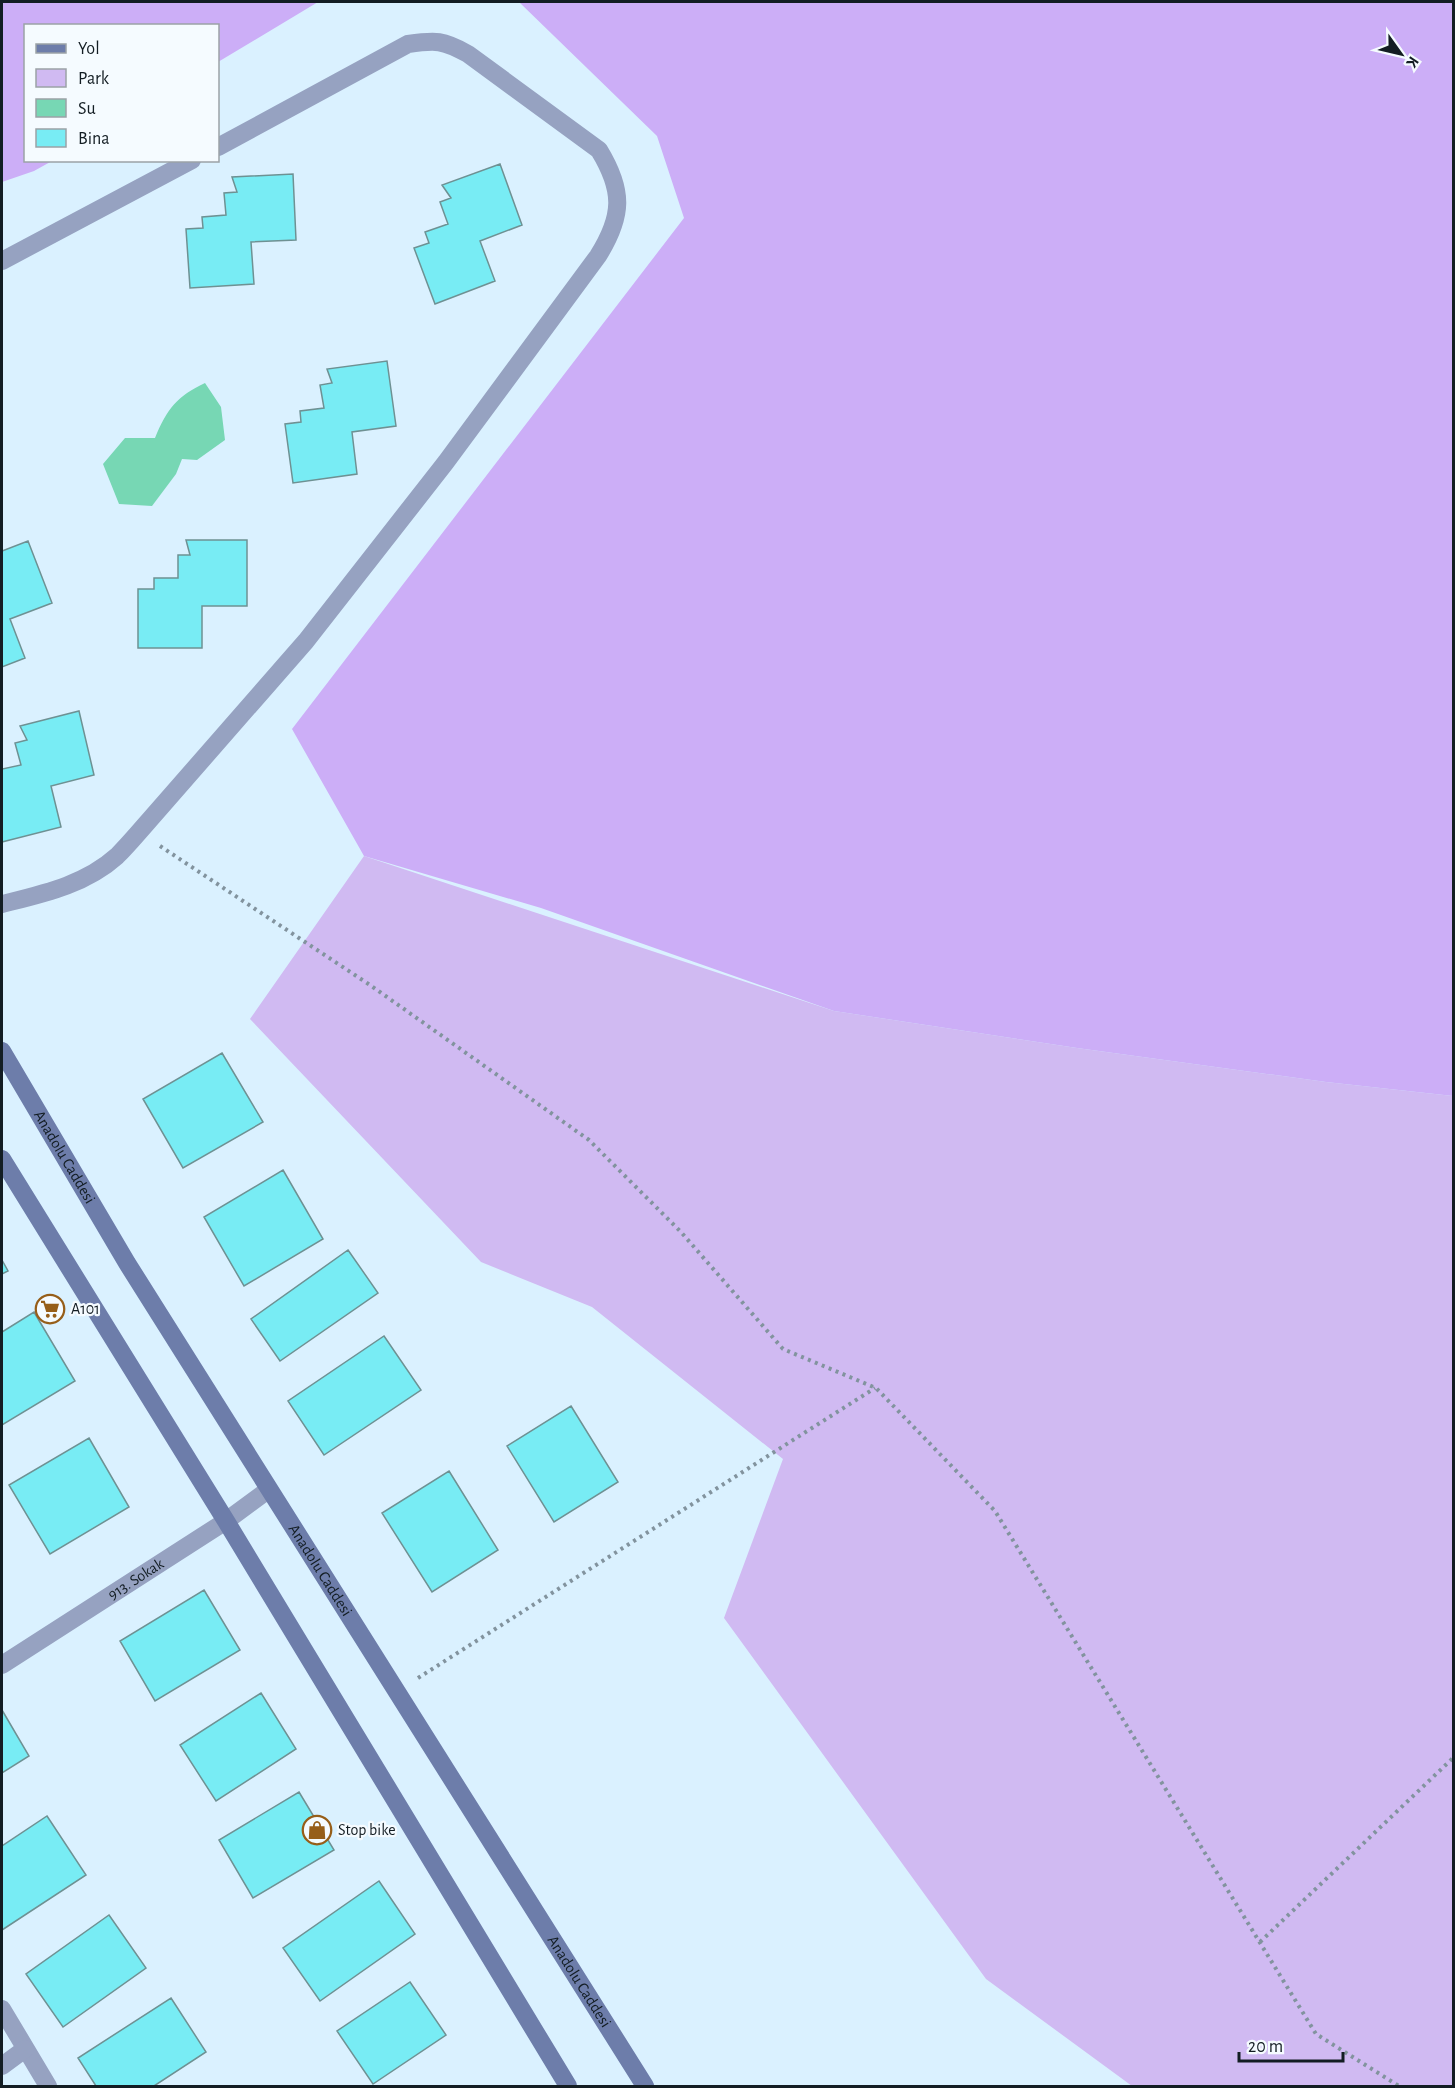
<svg xmlns="http://www.w3.org/2000/svg" width="1455" height="2088" viewBox="0 0 1455 2088" font-family="'Alegreya Sans',sans-serif">
<style>
.green{fill:#d0baf2}
.forest{fill:#ccaef7}
.water{fill:#77d7b4}
.building{fill:#78ecf4;stroke:#6e9193;stroke-width:1.5}
.lines{fill:none;stroke-linecap:round;stroke-linejoin:round}
.path{stroke:#82939e;stroke-width:4;stroke-dasharray:3 4.5;stroke-linecap:butt}
.street{stroke:#96a2c1;stroke-width:18}
.secondary{stroke:#6d7daa;stroke-width:18}
.labels{text-anchor:middle;dominant-baseline:central;stroke-width:4.5;stroke-linejoin:round;paint-order:stroke}
.street-label{font-size:16px;fill:#131d23;stroke:#f5fbff}
.poi-label{font-size:16px;fill:#131d23;stroke:#f5fbff;text-anchor:start}
</style>
<rect width="100%" height="100%" fill="#daf1ff"/>
<path class="green" d="M 364,856 L 834,1011 L 1077,1048 L 1326,1082 L 1453,1096 L 1453,2086 L 1132,2086 L 986,1979 L 724,1618 L 783,1459 L 592,1307 L 481,1262 L 250,1019 Z"/>
<path class="forest" d="M 2,2 L 318,2 L 218,62 L 218,26 L 26,26 L 26,160 L 52,161 L 34,171 L 2,182 Z
M 519,2 L 1453,2 L 1453,1096 L 1326,1082 L 1077,1048 L 834,1011 L 541,908 L 364,856 L 292,729 L 684,218 L 657,136 Z"/>
<path class="water" d="M 205,383 L 221,407 L 225,440 L 197,460 L 182,459 L 176,474 L 152,506 L 119,504 L 103,464 L 125,438 L 155,438 C 167,409 177,396 205,383 Z"/>
<path class="building" d="M 500,164 L 522,225 L 480,241 L 495,281 L 435,304 L 414,248 L 429,243 L 425,232 L 448,224 L 440,202 L 451,198 L 442,185 Z
M 293,174 L 296,240 L 251,242 L 254,284 L 190,288 L 186,229 L 203,228 L 202,217 L 226,215 L 224,193 L 237,192 L 232,177 Z
M 387,361 L 396,426 L 352,432 L 357,474 L 293,483 L 285,424 L 301,422 L 300,411 L 324,408 L 320,385 L 332,383 L 327,369 Z
M 186,540 L 247,540 L 247,606 L 202,606 L 202,648 L 138,648 L 138,589 L 154,589 L 154,578 L 178,578 L 178,555 L 190,555 Z
M 28,541 L 52,603 L 10,619 L 25,658 L 2,667 L 2,551 Z
M 79,711 L 94,775 L 51,786 L 61,827 L 2,842 L 2,769 L 21,765 L 15,743 L 27,740 L 20,726 Z
M 222,1053 L 263,1122 L 183,1168 L 143,1099 Z
M 283,1170 L 323,1239 L 244,1286 L 204,1217 Z
M 348,1250 L 378,1293 L 280,1361 L 251,1319 Z
M 2,1260 L 8,1271 L 2,1274 Z
M 34,1312 L 75,1381 L 2,1425 L 2,1332 Z
M 384,1336 L 421,1390 L 324,1455 L 288,1401 Z
M 571,1406 L 618,1482 L 554,1522 L 507,1446 Z
M 89,1438 L 129,1507 L 50,1554 L 9,1485 Z
M 449,1471 L 498,1550 L 432,1592 L 382,1513 Z
M 204,1590 L 240,1650 L 155,1701 L 120,1641 Z
M 261,1693 L 296,1749 L 216,1801 L 180,1745 Z
M 2,1710 L 29,1756 L 2,1773 Z
M 299,1792 L 334,1850 L 253,1898 L 219,1840 Z
M 47,1816 L 86,1875 L 2,1930 L 2,1846 Z
M 379,1881 L 415,1934 L 320,2001 L 283,1948 Z
M 109,1915 L 146,1968 L 63,2027 L 26,1974 Z
M 410,1982 L 446,2035 L 373,2084 L 337,2031 Z
M 171,1998 L 206,2052 L 154,2086 L 96,2086 L 78,2058 Z"/>
<g class="lines">
<path class="path" d="M 160,846 L 370,985 L 589,1140 L 681,1232 L 783,1349 L 876,1388 L 995,1511 L 1316,2034 L 1399,2086
M 418,1678 L 875,1388
M 1260,1942 L 1454,1757"/>
<g class="street">
<path d="M 2,261 L 192,160"/>
<path d="M 2,904 C 42,894 85,885 117,856 C 125,848 132,840 139,832 L 306,641 L 446,462 L 598,256 C 623,216 624,191 599,150 L 468,54 C 443,40 436,40 408,44 L 218,147"/>
<path id="s1" d="M 2,1665 L 226,1521 L 268,1490"/>
<path d="M 2,2009 L 48,2086"/>
<path d="M 2,2066 L 25,2049"/>
</g>
<g class="secondary">
<path id="s2" d="M 2,1051 L 127,1263 L 645,2086"/>
<path d="M 2,1159 L 226,1521 L 568,2086"/>
</g>
</g>
<defs>
<g id="supermarket-ring" transform="scale(1.5)"><circle r="9.5" fill="#f5fbff" stroke="#965e19" stroke-width="1.5"/><path d="M-6-5.5h2.5l.6 2H6L4.5 2H-2.5L-4.4-4H-6ZM-1.5 3.2a1.3 1.3 0 1 0 .1 0ZM3 3.2a1.3 1.3 0 1 0 .1 0Z" fill="#965e19"/></g>
<g id="shop-ring" transform="scale(1.5)"><circle r="9.5" fill="#f5fbff" stroke="#965e19" stroke-width="1.5"/><path d="M-5-2.5h2.3a2.7 3.5 0 0 1 5.4 0H5L5.5 6h-11ZM-1.5-2.5h3a1.5 2.3 0 0 0-3 0Z" fill="#965e19"/></g>
</defs>
<g fill-rule="evenodd">
<use href="#supermarket-ring" x="50" y="1309"/>
<use href="#shop-ring" x="317" y="1830"/>
</g>
<g class="labels">
<g class="street-label">
<text stroke="none"><textPath href="#s2" startOffset="123">Anadolu Caddesi</textPath></text>
<text stroke="none"><textPath href="#s2" startOffset="609">Anadolu Caddesi</textPath></text>
<text stroke="none"><textPath href="#s1" startOffset="159">913. Sokak</textPath></text>
<text stroke="none"><textPath href="#s2" startOffset="1095">Anadolu Caddesi</textPath></text>
</g>
<g class="poi-label">
<text x="71" y="1309">A101</text>
<text x="338" y="1830">Stop bike</text>
</g>
</g>
<rect width="1455" height="2088" fill="none" stroke="#131d23" stroke-width="6"/>
<rect x="24" y="24" width="195" height="138" fill="#f5fbff" stroke="#9ba2a7" stroke-width="1.5"/>
<rect x="36" y="44" width="30" height="9" fill="#6d7daa" stroke="#9ba2a7" stroke-width="1.5"/>
<text x="78" y="54" font-size="18" fill="#131d23">Yol</text>
<rect x="36" y="69" width="30" height="18" fill="#d0baf2" stroke="#9ba2a7" stroke-width="1.5"/>
<text x="78" y="84" font-size="18" fill="#131d23">Park</text>
<rect x="36" y="99" width="30" height="18" fill="#77d7b4" stroke="#9ba2a7" stroke-width="1.5"/>
<text x="78" y="114" font-size="18" fill="#131d23">Su</text>
<rect x="36" y="129" width="30" height="18" fill="#78ecf4" stroke="#9ba2a7" stroke-width="1.5"/>
<text x="78" y="144" font-size="18" fill="#131d23">Bina</text>
<g transform="translate(1401 54) rotate(124)" stroke="#f5fbff" stroke-width="4.5" paint-order="stroke">
<path d="M0-4.5L10 22L0 15L-10 22Z" fill="#131d23"/>
<text y="-9" font-size="16" font-weight="bold" text-anchor="middle" fill="#131d23">K</text>
</g>
<path d="M1239 2052v9h104v-9" fill="none" stroke="#131d23" stroke-width="3"/>
<text x="1248" y="2052" font-size="18" fill="#131d23" stroke="#f5fbff" stroke-width="4.5" paint-order="stroke">20 m</text>
</svg>
